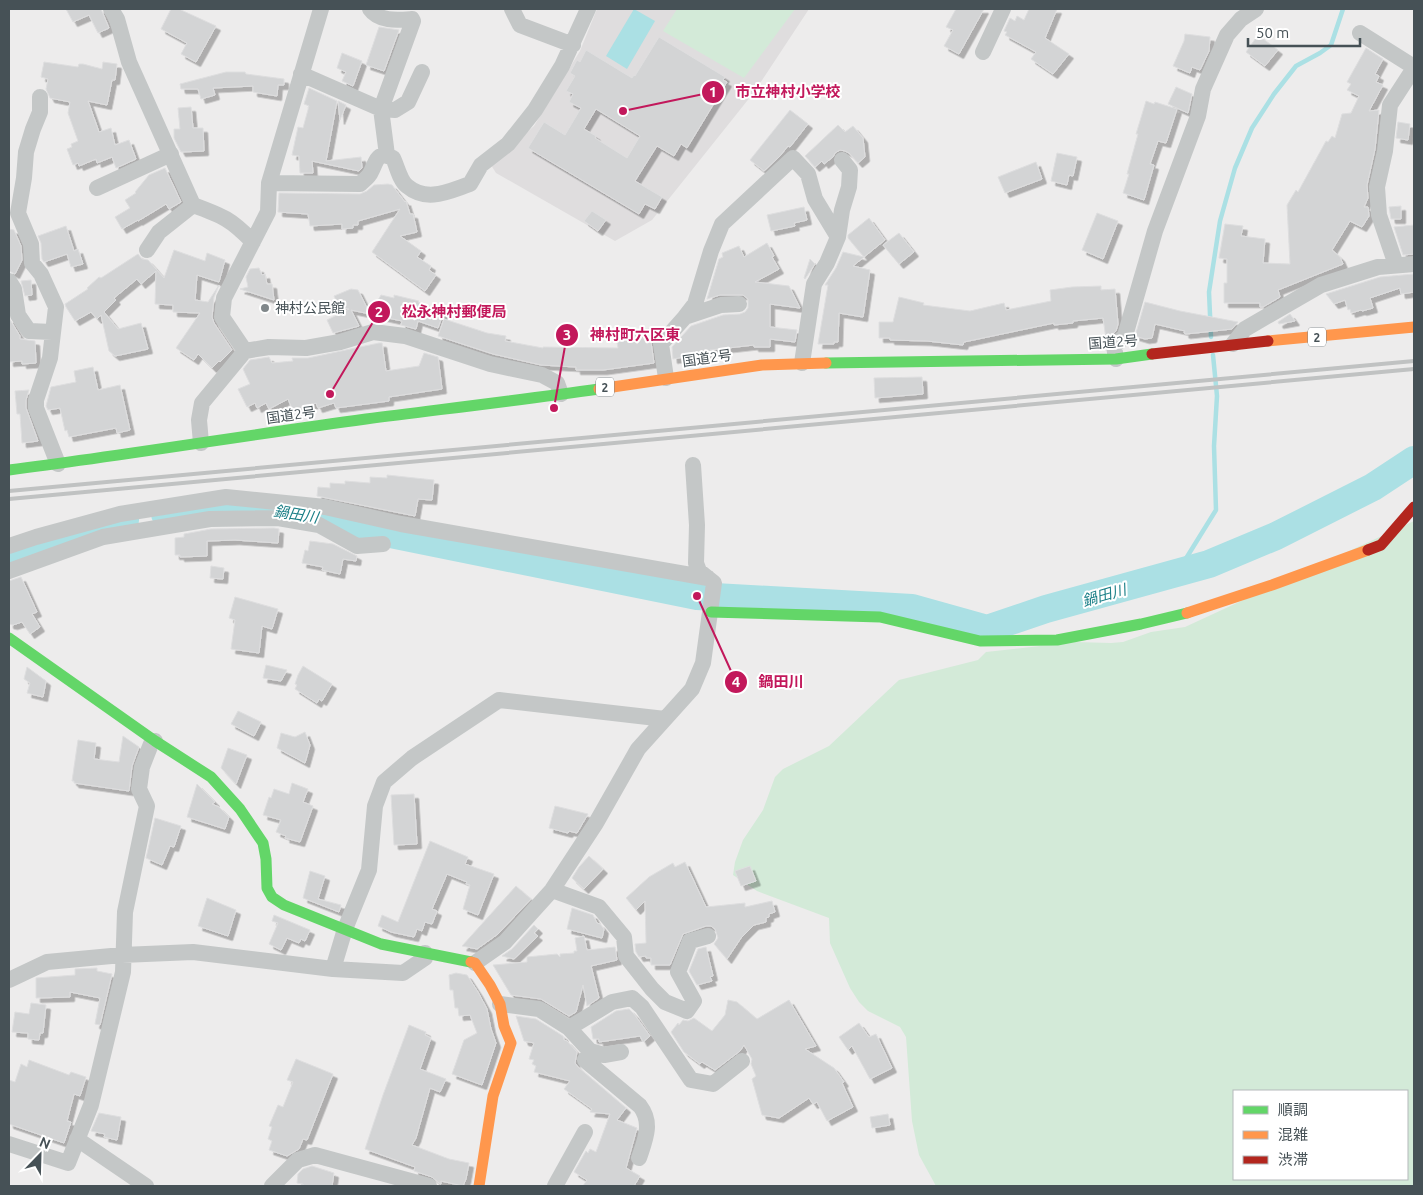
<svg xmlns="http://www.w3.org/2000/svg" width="1423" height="1195" viewBox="0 0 1423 1195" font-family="Ubuntu,'Noto Sans JP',sans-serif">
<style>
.education{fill:#dfddde}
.green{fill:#d3ead8;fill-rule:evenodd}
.water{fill:#abe0e4}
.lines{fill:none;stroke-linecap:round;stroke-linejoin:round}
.stream{stroke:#abe0e4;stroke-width:4.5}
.river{stroke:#abe0e4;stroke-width:28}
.building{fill:#d3d4d5;stroke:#dededf;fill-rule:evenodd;filter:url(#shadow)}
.street{stroke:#c4c7c7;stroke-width:16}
.fast{stroke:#63d668;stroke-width:11}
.slow{stroke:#ff974d;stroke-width:11}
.jam{stroke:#b3261e;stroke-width:11}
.rail{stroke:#c0c2c2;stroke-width:4}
.poi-dot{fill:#80878a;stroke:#fff;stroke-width:2}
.labels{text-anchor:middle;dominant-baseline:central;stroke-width:4;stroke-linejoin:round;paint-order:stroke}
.shield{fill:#fff;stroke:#7e8589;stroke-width:1}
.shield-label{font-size:12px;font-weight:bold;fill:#465156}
.poi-label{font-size:14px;fill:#465156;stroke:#fff;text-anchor:start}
.street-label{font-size:14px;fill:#465156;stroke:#fff}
.water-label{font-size:15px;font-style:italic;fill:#1b7f87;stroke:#fff}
.leader{fill:none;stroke:#c2185b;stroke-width:2}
.callout-dot{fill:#c2185b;stroke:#fff;stroke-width:2}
.mark-label{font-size:15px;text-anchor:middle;font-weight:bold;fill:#fff}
.callout-label{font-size:15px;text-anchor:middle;font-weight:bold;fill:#c2185b;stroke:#fff;stroke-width:4;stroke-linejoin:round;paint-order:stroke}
</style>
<defs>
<filter id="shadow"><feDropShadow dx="4.5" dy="4.5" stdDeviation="0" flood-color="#0004"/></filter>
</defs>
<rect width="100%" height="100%" fill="#edecec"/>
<path class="education" d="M 597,9 L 809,9 L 755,91 L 652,220 L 615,241 L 496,173 L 491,165 L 534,126 L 580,51 Z"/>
<path class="green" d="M 677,9 L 795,9 L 744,78 L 663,31 Z
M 1414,521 L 1414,1186 L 936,1186 L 919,1155 L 912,1121 L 906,1037 L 900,1027 L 868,1011 L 859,1002 L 850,988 L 830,943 L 829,918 L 757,891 L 733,875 L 735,862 L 743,840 L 763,810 L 775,777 L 783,769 L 829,746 L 899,680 L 978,660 L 986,652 L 1075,642 L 1111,643 L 1123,642 L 1151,632 L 1185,627 ZM 1234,1091 L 1407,1091 L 1407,1179 L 1234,1179 Z"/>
<path class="water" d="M 634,9 L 655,21 L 627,69 L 606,56 Z"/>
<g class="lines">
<path class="stream" d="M 1211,337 L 1209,292 L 1220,221 L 1235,168 L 1252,128 L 1274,94 L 1296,66 L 1320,53 L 1331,45 L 1343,9
M 1177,573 L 1216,510 L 1214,446 L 1217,396 L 1213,355"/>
<path class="river" d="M 165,514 C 215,505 265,507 314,516 C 331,519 349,525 366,529 L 697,596 L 912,608 L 987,629 L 1046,609 L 1209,564 L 1276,536 L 1373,487 L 1414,460
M 9,558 L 56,541 L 125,520"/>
</g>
<path class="building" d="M 66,9 L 101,9 L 109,28 L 98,33 L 89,15 L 73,22 Z
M 171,9 L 179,9 L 216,26 L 196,62 L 181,54 L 187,43 L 161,29 Z
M 956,9 L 984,9 L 959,54 L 944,46 L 953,30 L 946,27 Z
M 1029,9 L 1057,9 L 1045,38 L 1069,54 L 1053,74 L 1031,59 L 1036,52 L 1005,35 L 1007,32 L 1004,31 L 1010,18 L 1015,21 L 1017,16 L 1024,20 Z
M 379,27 L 399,30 L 384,71 L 366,65 Z
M 1185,34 L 1210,37 L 1209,51 L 1200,70 L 1192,67 L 1190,73 L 1173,66 L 1184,41 Z
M 1258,35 L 1278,50 L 1265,66 L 1246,52 Z
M 659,37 L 725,77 L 723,80 L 727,82 L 687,148 L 681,144 L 674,156 L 657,146 L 635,181 L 662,197 L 655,209 L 645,204 L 639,214 L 528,148 L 544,122 L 565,135 L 581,108 L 569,102 L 573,94 L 566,91 L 575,76 L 570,73 L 577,60 L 580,62 L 586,50 L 632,78 L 634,75 L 635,76 ZM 596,109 L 640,136 L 627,158 L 595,138 L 596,136 L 584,129 Z
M 1366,48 L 1383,59 L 1375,74 L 1379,76 L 1376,82 L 1383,85 L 1369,111 L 1379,110 L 1375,149 L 1367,185 L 1368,198 L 1364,207 L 1368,207 L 1369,216 L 1362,227 L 1350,221 L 1332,250 L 1340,257 L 1343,264 L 1278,290 L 1280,297 L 1263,307 L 1260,307 L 1260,303 L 1224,303 L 1224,283 L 1227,283 L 1227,259 L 1219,258 L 1225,224 L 1243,226 L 1241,236 L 1265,239 L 1263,263 L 1290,264 L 1287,205 L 1296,190 L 1298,192 L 1326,141 L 1328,142 L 1332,136 L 1335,138 L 1342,114 L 1351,113 L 1359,96 L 1347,90 L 1351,84 L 1347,82 Z
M 342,53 L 362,61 L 353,86 L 342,81 L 346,72 L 337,68 Z
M 44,62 L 78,67 L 79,64 L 83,64 L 102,69 L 103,62 L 117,64 L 115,80 L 112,80 L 107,105 L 88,101 L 99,132 L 111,128 L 115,145 L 129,140 L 136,159 L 116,168 L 112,157 L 97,163 L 96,159 L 79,166 L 78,163 L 73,165 L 67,149 L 72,147 L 71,144 L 78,141 L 68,113 L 70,102 L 50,98 L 46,89 L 48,79 L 41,77 Z
M 226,72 L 245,72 L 246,74 L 284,79 L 284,85 L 278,85 L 277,96 L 253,92 L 253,86 L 213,88 L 215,95 L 201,99 L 198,89 L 181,89 L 180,84 Z
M 1176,87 L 1192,94 L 1188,113 L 1168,104 Z
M 309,88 L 337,101 L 326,161 L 361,157 L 362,168 L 359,171 L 312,161 L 313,173 L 300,173 L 299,156 L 292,155 L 298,127 L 303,128 L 309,106 L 304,104 Z
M 338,101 L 346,105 L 340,120 Z
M 1146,101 L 1154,104 L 1155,102 L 1177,109 L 1166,143 L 1158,141 L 1150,164 L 1154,165 L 1144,200 L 1123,193 L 1129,174 L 1127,174 L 1138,134 L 1136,134 Z
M 191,107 L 193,128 L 203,128 L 204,151 L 181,152 L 174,138 L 174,129 L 180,129 L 178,108 Z
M 790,110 L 808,124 L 790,147 L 788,146 L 780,156 L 764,171 L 750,160 Z
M 1398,122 L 1410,124 L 1408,140 L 1396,138 Z
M 838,125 L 845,132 L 853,126 L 863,138 L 865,157 L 858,163 L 849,153 L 845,151 L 840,150 L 835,153 L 833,157 L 824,164 L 822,161 L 815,167 L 805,156 Z
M 1057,153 L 1077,157 L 1073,176 L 1069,175 L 1067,185 L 1051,181 Z
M 1036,162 L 1042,179 L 1005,193 L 998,177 Z
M 165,168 L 181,202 L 169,209 L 166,204 L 138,221 L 138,220 L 122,229 L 115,217 L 130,208 L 125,200 L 136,193 L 135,192 L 149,175 Z
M 388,184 L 392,185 L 405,202 L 406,201 L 410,214 L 413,214 L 417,232 L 400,236 L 421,251 L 417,257 L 431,266 L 429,270 L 436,275 L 425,291 L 372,252 L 400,209 L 358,221 L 358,225 L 353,225 L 353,228 L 342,229 L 342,224 L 310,226 L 308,214 L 278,212 L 279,193 L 360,194 L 367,191 L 374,185 Z
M 1401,206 L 1401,219 L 1391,219 L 1389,207 Z
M 804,207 L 807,220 L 794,223 L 795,226 L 771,231 L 767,215 Z
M 592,211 L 606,220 L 598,231 L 584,221 Z
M 1097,213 L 1118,221 L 1103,259 L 1082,250 Z
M 869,218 L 885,240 L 864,257 L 848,238 L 848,235 Z
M 1414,225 L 1414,254 L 1403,255 L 1394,227 Z
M 66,226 L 74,251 L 78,249 L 83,264 L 71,267 L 67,254 L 44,262 L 42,259 L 41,243 L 38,236 Z
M 9,229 L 14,230 L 21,246 L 22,260 L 15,274 L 9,271 Z
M 899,233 L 914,252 L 899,264 L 883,245 Z
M 767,243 L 774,256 L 772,257 L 779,269 L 755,282 L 789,286 L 800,308 L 770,304 L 770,327 L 797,330 L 795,342 L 770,339 L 770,347 L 754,347 L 754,345 L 710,350 L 711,352 L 673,359 L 672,347 L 691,326 L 723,315 L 740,314 L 745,312 L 748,308 L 748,299 L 743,295 L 720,295 L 707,299 L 719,259 L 723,257 L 722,253 L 739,246 L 744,257 Z
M 174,250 L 205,261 L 207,253 L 225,260 L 219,282 L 197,275 L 195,300 L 208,302 L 219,285 L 214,297 L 212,317 L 214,323 L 232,350 L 220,362 L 219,361 L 212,368 L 198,354 L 194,360 L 176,348 L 200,313 L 173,312 L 173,305 L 155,304 L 156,271 L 141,284 L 137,279 L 114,298 L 116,300 L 104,312 L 118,329 L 141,323 L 148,349 L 115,356 L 109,351 L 101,315 L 97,319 L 91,312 L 75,321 L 66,307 L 65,304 L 88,289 L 87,288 L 99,277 L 101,278 L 138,254 L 142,259 L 148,260 L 164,278 Z
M 843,252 L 864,257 L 853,266 L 870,270 L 863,317 L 839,313 L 838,342 L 834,342 L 834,344 L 818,344 L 828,285 L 825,285 L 836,268 Z
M 810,259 L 815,264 L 805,279 L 804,278 Z
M 259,268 L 262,275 L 265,274 L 267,284 L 272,284 L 274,300 L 240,289 L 248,287 L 246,277 L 250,269 Z
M 1414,274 L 1414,292 L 1401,294 L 1400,288 L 1370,298 L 1373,308 L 1362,311 L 1361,310 L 1351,313 L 1350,309 L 1348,310 L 1345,300 L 1334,304 L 1326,294 L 1380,277 Z
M 31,280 L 32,295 L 25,296 L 21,281 Z
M 1101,286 L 1101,290 L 1115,289 L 1118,324 L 1116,331 L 1107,339 L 1106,339 L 1103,318 L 1073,321 L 1073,323 L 1054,325 L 1054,323 L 964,342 L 963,345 L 927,341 L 890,340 L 890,338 L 879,338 L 879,322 L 893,322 L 899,297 L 924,303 L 923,305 L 970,311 L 1004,303 L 1006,310 L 1051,301 L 1050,290 L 1072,287 Z
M 351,289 L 358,290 L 370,314 L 351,310 L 359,326 L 333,333 L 327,320 L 349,309 L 339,307 L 334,296 Z
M 381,295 L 394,298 L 394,295 L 419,301 L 418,302 L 444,311 L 438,328 L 418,321 L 416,329 L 401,325 L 402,321 L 374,315 L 378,300 Z
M 1145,302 L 1180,311 L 1238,322 L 1232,329 L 1186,334 L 1184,333 L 1185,331 L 1155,324 L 1152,338 L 1145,339 L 1135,336 Z
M 1290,314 L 1295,321 L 1279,324 L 1278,322 Z
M 9,318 L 20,336 L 20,339 L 35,341 L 36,363 L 22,364 L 22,361 L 9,362 Z
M 444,319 L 487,333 L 506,336 L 505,341 L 543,348 L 543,347 L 618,348 L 615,332 L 636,328 L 636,330 L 663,327 L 651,342 L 654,363 L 603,370 L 576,370 L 576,367 L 541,365 L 493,354 L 438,336 Z
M 379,343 L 382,343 L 386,371 L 419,366 L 424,353 L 438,357 L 442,389 L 389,397 L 389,401 L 336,408 L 334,403 L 318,408 L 316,403 L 293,411 L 288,399 L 269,409 L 266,403 L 257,408 L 255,403 L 247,407 L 238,389 L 250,384 L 243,369 L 250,360 L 269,357 L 272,363 L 293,361 L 292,358 L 308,358 Z
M 93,367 L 98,390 L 120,385 L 130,430 L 117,433 L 116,428 L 69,437 L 67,430 L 65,431 L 60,408 L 48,410 L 46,406 L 51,387 L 76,382 L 74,371 Z
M 922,377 L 923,394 L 875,398 L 874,378 Z
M 29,390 L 26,400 L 26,408 L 38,441 L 22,443 L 20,414 L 17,414 L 15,391 Z
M 387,475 L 434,480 L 432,500 L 418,499 L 415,516 L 317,496 L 318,487 L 330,488 L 330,483 L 345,484 L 345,481 L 370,483 L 370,477 L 387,478 Z
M 274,528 L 279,529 L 278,543 L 235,540 L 207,541 L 207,556 L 180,557 L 180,555 L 175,555 L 175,538 L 184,537 L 184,534 L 211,529 Z
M 310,541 L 333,544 L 357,556 L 356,561 L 343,559 L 340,574 L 322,570 L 323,567 L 302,563 L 305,550 L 308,551 Z
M 211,566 L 224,568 L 223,579 L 210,578 Z
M 21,577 L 37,612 L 32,614 L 40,627 L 30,634 L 22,622 L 13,625 L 9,624 L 9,581 Z
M 235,597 L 278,609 L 272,629 L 262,626 L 259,653 L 231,649 L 235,620 L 229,618 Z
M 266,665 L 287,670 L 281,681 L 263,678 Z
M 303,666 L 332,684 L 322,701 L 319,699 L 317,703 L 295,689 L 297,685 L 295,684 L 298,675 Z
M 27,667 L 46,681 L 43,697 L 27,693 L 30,683 L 24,679 Z
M 238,711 L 261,722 L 254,736 L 231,724 Z
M 305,732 L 310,745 L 305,763 L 277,748 L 281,733 L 295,737 Z
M 123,736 L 139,747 L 132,766 L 129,791 L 74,783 L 74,781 L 72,781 L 78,740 L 96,743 L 94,759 L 119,762 Z
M 228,748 L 247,755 L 236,784 L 221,768 Z
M 292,783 L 308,789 L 303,802 L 313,806 L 300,842 L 285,838 L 286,836 L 276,832 L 281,820 L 263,815 L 269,797 L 271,798 L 274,789 L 289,794 Z
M 197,784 L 215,802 L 212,804 L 219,807 L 229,817 L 225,829 L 187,817 Z
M 414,794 L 417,844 L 394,845 L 391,795 Z
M 555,806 L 588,814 L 577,833 L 569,831 L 568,833 L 549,828 Z
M 155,818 L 181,826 L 174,847 L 170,846 L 162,865 L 146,858 Z
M 430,841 L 468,857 L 465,864 L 494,874 L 478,915 L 463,909 L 470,885 L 466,884 L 467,882 L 447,874 L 432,909 L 437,911 L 432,924 L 425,922 L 422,931 L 417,929 L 414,937 L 391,932 L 378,926 L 382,915 L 398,922 Z
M 589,856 L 603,869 L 584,889 L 572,878 L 579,867 Z
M 685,862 L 706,907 L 745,903 L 745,907 L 772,901 L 775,912 L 769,914 L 769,917 L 766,918 L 766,922 L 754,925 L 741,938 L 727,959 L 714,944 L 718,938 L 715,929 L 711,926 L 706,926 L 683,934 L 670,965 L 651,965 L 651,958 L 646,958 L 646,956 L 639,957 L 636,952 L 635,944 L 646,943 L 646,941 L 645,901 L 636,910 L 626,898 L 649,877 L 673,863 L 675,867 Z
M 750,866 L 756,881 L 741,886 L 735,871 Z
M 310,871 L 325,876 L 318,899 L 341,905 L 339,912 L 303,898 Z
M 516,886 L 531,899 L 498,934 L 477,949 L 462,946 Z
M 207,898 L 236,910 L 228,936 L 198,926 Z
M 572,908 L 593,915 L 597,923 L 600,924 L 604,929 L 602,938 L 567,929 Z
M 274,915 L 310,930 L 305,941 L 301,939 L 299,943 L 287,938 L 281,950 L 269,944 L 278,923 L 272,921 Z
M 534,925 L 538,929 L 534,933 L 538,936 L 514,959 L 502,956 L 512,949 Z
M 584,936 L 587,950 L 615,947 L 617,960 L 591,966 L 599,998 L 587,1006 L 583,985 L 576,1012 L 569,1016 L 541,999 L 511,995 L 493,965 L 527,962 L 527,957 L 557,954 L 560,957 L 560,954 L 574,953 L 574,951 L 577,951 L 575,938 Z
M 706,947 L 713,976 L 710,977 L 712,981 L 697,985 L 689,971 L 698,949 Z
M 97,968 L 97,971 L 112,974 L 100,1025 L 95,1024 L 100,998 L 70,992 L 70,997 L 36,998 L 36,978 L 75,975 L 75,969 Z
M 456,973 L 467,975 L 478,992 L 487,1009 L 491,1029 L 496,1043 L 482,1085 L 452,1074 L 464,1040 L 477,1033 L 470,1015 L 459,1016 L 458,1008 L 455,1008 L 453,990 L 450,990 L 449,975 Z
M 728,1000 L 737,1002 L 757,1019 L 789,1000 L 816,1046 L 805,1049 L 834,1068 L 844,1082 L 842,1083 L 853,1107 L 827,1121 L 817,1102 L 813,1104 L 809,1098 L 779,1118 L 762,1115 L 752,1079 L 756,1076 L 751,1064 L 752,1059 L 744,1045 L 740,1051 L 715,1070 L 702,1062 L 700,1064 L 684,1052 L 671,1032 L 678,1023 L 679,1025 L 683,1020 L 688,1021 L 694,1018 L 712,1031 L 725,1015 Z
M 31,1003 L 46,1005 L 43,1033 L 40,1033 L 39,1040 L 28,1039 L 28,1033 L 12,1032 L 15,1012 L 29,1014 Z
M 629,1009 L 634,1014 L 650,1036 L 643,1042 L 640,1036 L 599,1042 L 599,1039 L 593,1039 L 591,1027 L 616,1011 Z
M 516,1016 L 536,1019 L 563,1036 L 564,1040 L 567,1041 L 577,1052 L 575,1063 L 578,1067 L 626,1108 L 617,1120 L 637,1128 L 626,1168 L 640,1176 L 634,1186 L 583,1186 L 587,1180 L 574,1172 L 586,1151 L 588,1153 L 590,1149 L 596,1152 L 610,1114 L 590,1112 L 592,1109 L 564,1089 L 570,1081 L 534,1072 L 536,1066 L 532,1064 L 534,1060 L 529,1059 L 534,1043 L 524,1041 Z
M 859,1023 L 869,1037 L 876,1034 L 892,1068 L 870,1079 L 852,1046 L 848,1050 L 839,1037 Z
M 409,1025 L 426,1032 L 425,1035 L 431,1038 L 420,1069 L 446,1079 L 440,1092 L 430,1088 L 416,1138 L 412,1145 L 449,1159 L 469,1163 L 466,1179 L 463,1186 L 441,1181 L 441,1184 L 439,1183 L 432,1177 L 414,1171 L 415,1167 L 365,1149 L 383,1095 Z
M 296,1059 L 333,1074 L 307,1140 L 303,1139 L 299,1149 L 287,1156 L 269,1150 L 272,1141 L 268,1139 L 272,1127 L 269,1126 L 278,1105 L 283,1107 L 293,1082 L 287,1080 Z
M 29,1060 L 69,1075 L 71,1072 L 86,1077 L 80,1096 L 74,1094 L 67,1121 L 71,1122 L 64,1143 L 9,1124 L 9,1080 L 15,1082 L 21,1064 L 27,1067 Z
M 99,1113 L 121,1117 L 117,1140 L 104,1137 L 105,1134 L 91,1131 Z
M 888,1114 L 890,1125 L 872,1128 L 870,1117 Z
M 312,1166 L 334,1173 L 332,1186 L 303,1186 L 303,1184 L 297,1183 L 298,1174 L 303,1169 Z"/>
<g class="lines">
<path class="street" d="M 111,9 L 117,19 L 129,62 L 193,205 C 223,216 231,219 253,242
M 370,9 C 379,22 398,20 412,19 L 413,21 L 381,109 L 387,155
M 512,9 L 520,25 L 573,45
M 1360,33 L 1414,67
M 983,52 L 1003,9
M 301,74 L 381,109 L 395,110 L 408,102 L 422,72
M 40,97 L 40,112 L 33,129 L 26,152 L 24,178 L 18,213 L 31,244 L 32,263 L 41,274 L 56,307 L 50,358 L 36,400 L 36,408 L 58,464
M 269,183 L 360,184 C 364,180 369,177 371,172 C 377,160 377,151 393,158 C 397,166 400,181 407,186 C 427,203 449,191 470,184 L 481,165 L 508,144 L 535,110 L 562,66 L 588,9
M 97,188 L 171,154
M 147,250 L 159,232 L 193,205
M 1396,265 L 1379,215 L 1377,187 L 1385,151 L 1390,105 L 1414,68
M 9,281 L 14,289 L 18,315 L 29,331 L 52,332
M 685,317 L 695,304 L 711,251 L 722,224 L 793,158 L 808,174 L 815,199 L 838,237
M 1233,344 L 1245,329 L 1321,285 L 1378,267 L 1414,264
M 245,351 L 222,317 L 224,298 L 268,212 L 269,183 L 321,9
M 1116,359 L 1114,346 L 1125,336 L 1155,231 L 1198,116 L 1203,89 L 1227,35 L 1241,19 L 1256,9
M 802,363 L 814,284 L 827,263 L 838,237 L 842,210 L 849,187 L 850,170 L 842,160
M 666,378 L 661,344 L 685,317 L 721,305 L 739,304
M 201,443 L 199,420 L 202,403 L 245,351 L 269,347 L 306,348 L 340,342 L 373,332 L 405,336 L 490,364 L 542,375 L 557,383 L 561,394
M 9,546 L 36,537 L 120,514 L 226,497 L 325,507 L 401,524 L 708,578
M 9,571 L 103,537 L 210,519 L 278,518 L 319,525 L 357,546 L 383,544
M 552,890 L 599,907 L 624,937 L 626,956 L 652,989 L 665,1002 L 687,1011 L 694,1001 L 678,972 L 690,941 L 708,936
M 475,963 L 505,942 L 552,890 L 596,823 L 638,749 L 692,689 L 703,663 L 714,583 L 699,571 L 696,563 L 697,525 L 693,465
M 333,969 L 345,929 L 369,870 L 375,806 L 384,782 L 412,758 L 499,700 L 665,719
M 9,980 L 47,962 L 122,955 L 193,952 L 333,969 L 403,973 L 425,958 L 425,953
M 500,1004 L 539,1009 L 569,1028 L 612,1002 L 632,998 L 642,1007 L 691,1080 L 713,1084 L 742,1061
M 569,1028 L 590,1051 L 604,1055 L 621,1052
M 590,1051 L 585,1060 L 640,1106 C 653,1123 645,1140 639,1158
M 77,1139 L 146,1186
M 9,1144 L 68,1163 L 91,1105 L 123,972 L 125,912 L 147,806 L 139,789 L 142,767 L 151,744 L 155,741
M 272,1186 L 298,1160 L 315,1155 L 429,1186
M 555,1186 L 585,1132"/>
<path class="fast" d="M 826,363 L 1116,359 L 1152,354
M 9,470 C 128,455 247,435 366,419 C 444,409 521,400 599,389
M 711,612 L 880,617 L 980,641 L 1057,640 L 1141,624 L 1187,613
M 9,638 L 155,741 L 211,777 L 240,809 L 263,843 L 266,859 L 267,888 L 272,897 L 284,905 L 381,944 L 471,962"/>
<path class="slow" d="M 1268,341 L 1414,327
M 599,389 L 762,365 L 826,363
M 1187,613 L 1272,585 L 1368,550
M 471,962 L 475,963 L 490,985 L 500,1004 L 504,1026 L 511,1043 L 493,1096 L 479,1186"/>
<path class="jam" d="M 1152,354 L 1268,341
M 1368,550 L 1381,545 L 1414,507"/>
<path class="rail" d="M 9,491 L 1414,361
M 9,499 L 1414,369"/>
</g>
<circle class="poi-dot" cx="265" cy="308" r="5"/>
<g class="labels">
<g class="shield">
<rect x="1308" y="327.5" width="18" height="19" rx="4"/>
<rect x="596" y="377.5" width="18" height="19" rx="4"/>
</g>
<g class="shield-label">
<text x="1317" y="337">2</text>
<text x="605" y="387">2</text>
</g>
<g class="poi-label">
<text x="275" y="308">神村公民館</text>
</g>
<g class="street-label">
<text transform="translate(1113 342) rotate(-4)">国道2号</text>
<text transform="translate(707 358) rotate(-8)">国道2号</text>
<text transform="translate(291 415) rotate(-8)">国道2号</text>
</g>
<g class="water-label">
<text transform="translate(296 514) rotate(9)">鍋田川</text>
<text transform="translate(1104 595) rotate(-16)">鍋田川</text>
</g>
</g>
<path class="leader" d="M623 111L713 92M330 394L379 312M554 408L567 335M697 596L736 682"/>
<g class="callout-dot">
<circle cx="623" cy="111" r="5"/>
<circle cx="330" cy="394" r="5"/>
<circle cx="554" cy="408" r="5"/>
<circle cx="697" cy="596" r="5"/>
<circle cx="713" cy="92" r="12"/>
<circle cx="379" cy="312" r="12"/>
<circle cx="567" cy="335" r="12"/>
<circle cx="736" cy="682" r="12"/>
</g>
<g class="mark-label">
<text x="713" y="97">1</text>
<text x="379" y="317">2</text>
<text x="567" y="340">3</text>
<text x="736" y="687">4</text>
</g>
<g class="callout-label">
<text x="788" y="97">市立神村小学校</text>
<text x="454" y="317">松永神村郵便局</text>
<text x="635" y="340">神村町六区東</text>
<text x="781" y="687">鍋田川</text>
</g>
<rect width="1423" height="1195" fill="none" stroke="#465156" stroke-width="20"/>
<rect x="1233" y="1090" width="175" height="90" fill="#ffffff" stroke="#b5b9bb"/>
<rect x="1243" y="1106" width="25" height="8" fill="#63d668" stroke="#b5b9bb"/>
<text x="1278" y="1115" font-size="15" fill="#465156">順調</text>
<rect x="1243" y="1131" width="25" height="8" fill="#ff974d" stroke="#b5b9bb"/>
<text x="1278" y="1140" font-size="15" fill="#465156">混雑</text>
<rect x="1243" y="1156" width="25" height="8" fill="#b3261e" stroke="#b5b9bb"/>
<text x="1278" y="1165" font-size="15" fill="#465156">渋滞</text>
<g transform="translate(40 1155) rotate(23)" stroke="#ffffff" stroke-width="4" paint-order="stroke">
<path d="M0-4L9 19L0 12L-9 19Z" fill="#465156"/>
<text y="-8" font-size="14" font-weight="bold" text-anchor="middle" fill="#465156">N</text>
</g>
<path d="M1248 38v8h112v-8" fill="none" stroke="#465156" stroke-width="2.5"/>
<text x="1256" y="38" font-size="15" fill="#465156" stroke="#ffffff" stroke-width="4" paint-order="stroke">50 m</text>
</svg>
